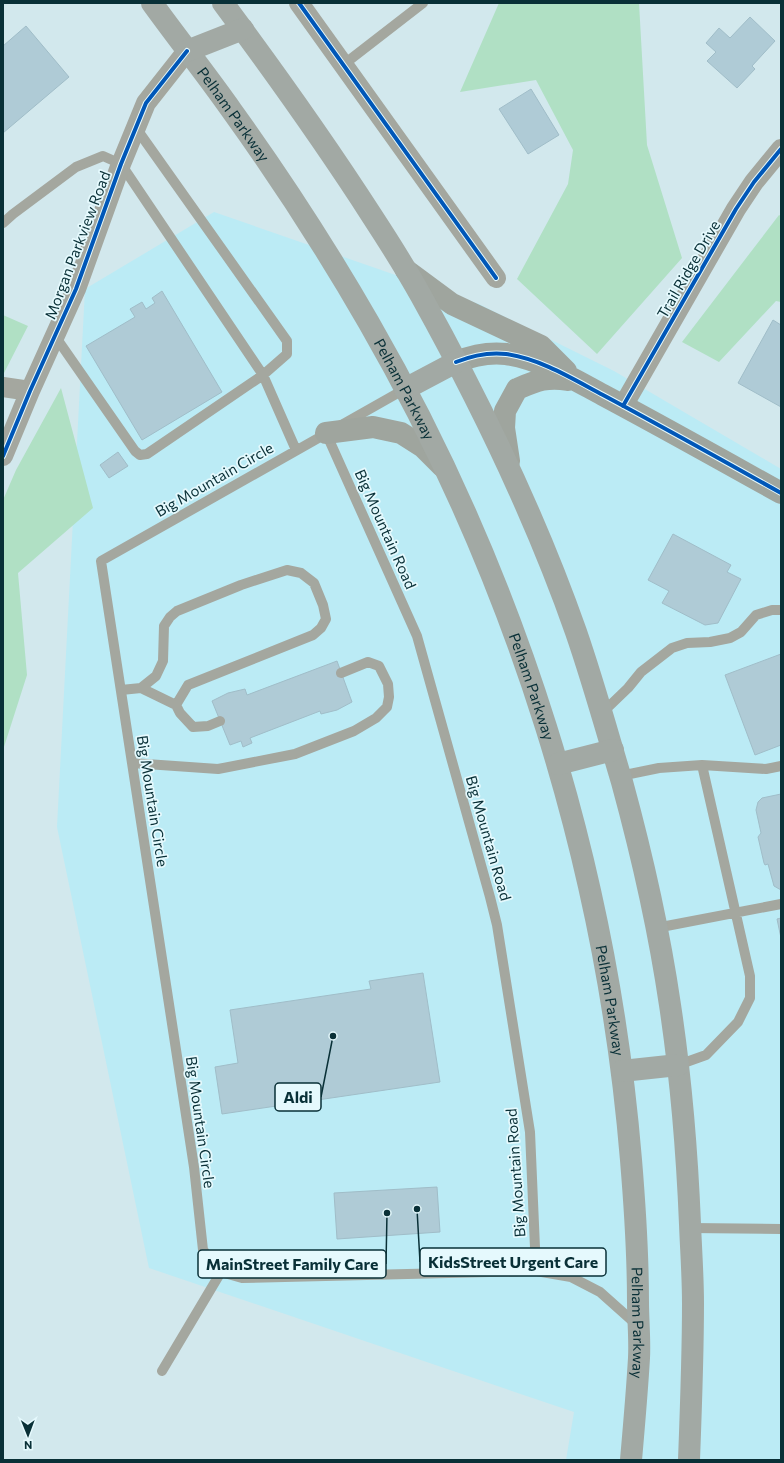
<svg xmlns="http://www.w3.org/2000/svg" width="784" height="1463" viewBox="0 0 784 1463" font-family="Commissioner,sans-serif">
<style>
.built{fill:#bbebf5}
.green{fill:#b0e0c4}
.building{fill:#afcbd6;stroke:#a0bdc8}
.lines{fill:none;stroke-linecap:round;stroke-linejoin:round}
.lane{stroke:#a4a79f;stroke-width:10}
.street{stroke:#a4a79f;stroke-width:20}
.secondary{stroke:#9fa59e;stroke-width:22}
.primary{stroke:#a2a9a4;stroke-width:22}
.cycleway-casing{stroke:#e5f9fd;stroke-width:6}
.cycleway{stroke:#0057b8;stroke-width:4}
.labels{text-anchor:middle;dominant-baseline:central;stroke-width:3.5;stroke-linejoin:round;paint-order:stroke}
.street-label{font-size:15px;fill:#093037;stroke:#e5f9fd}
.leader{fill:none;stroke:#093037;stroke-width:1.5}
.callout-dot{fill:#093037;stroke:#e5f9fd;stroke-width:1.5}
.callout{fill:#e5f9fd;stroke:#093037;stroke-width:1.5}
.callout-label{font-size:16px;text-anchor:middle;font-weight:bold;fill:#093037}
</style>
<rect width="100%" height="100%" fill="#d2e8ed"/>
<path class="built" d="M 214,212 L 479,304 L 614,371 L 781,469 L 781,1460 L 566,1460 L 574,1412 L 149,1268 L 57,827 L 85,289 Z"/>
<path class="green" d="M 499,3 L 639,3 L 647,145 L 682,258 L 597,354 L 517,279 L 568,184 L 573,150 L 536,80 L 460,92 Z
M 779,215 L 781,216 L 781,302 L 776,301 L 719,362 L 682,342 Z
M 3,315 L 28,326 L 4,373 L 3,373 Z
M 61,388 L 93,508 L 18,573 L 27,675 L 3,750 L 3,500 L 16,470 Z"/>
<path class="building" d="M 750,17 L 775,41 L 752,66 L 755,69 L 737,88 L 707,61 L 716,52 L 706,43 L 719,28 L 730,38 Z
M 26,26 L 69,77 L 3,133 L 3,46 Z
M 531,89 L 559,135 L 528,154 L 499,109 Z
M 162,291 L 222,392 L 142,440 L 86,346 L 135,317 L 130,309 L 142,302 L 146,309 L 155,303 L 152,298 Z
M 773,320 L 781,325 L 781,407 L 738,383 Z
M 118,452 L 128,466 L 109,478 L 100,465 Z
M 673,534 L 731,565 L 727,572 L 741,579 L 718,623 L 705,625 L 662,603 L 669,591 L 648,580 Z
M 781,654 L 781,745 L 755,755 L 725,675 Z
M 337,661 L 352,702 L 337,710 L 321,714 L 320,711 L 250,738 L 252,743 L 243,747 L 241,741 L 230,745 L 212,701 L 228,693 L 245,689 L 247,695 Z
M 781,794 L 781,890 L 774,886 L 768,864 L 765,865 L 764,863 L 758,837 L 761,833 L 756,810 L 758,802 L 762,798 Z
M 781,918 L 781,938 L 777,919 Z
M 423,973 L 440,1082 L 222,1114 L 215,1067 L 238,1063 L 230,1010 L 371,989 L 369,981 Z
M 437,1187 L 440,1232 L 337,1239 L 334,1193 Z"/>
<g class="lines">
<path class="lane" d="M 343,65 L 423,3
M 3,223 L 13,214 L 76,167 L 103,156 L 121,164 L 263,375 L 296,450
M 55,336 L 135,451 L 140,455 L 147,454 L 263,375 L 287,354 L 287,341 L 136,128
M 326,433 L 417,636 L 490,897 L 497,925 L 530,1132 L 536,1271
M 141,688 L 156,676 L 163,661 L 164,626 L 170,617 L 177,611 L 241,585 L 287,570 L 301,573 L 314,583 L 323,605 L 326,619 L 321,628 L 313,635 L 188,685 L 176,705
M 121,690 L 141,688 L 176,705 L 180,713 L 193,727 L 208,726 L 220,721
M 602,713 L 628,688 L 641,672 L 672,648 L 687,643 L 710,642 L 730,638 L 741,632 L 756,615 L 772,610 L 781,610
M 132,763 L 218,769 L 295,754 L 354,731 L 376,718 L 387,707 L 389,697 L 388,684 L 379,666 L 368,662 L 341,673
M 702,765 L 766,769 L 781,766
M 620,776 L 659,768 L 702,765 L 750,976 L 750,998 L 738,1022 L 706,1055 L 678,1065
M 656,928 L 781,904
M 690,1228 L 781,1229
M 221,1272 L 242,1278 L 536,1271 L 571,1277 L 600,1292 L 637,1325
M 162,1371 L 221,1272 L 203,1250 L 194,1167 L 101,561 L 405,389"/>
<path class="street" d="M 299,3 L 496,278
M 3,387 L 30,391
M 623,406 L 736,209 L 754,182 L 781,149
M 3,456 L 30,391 L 76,289 L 121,164 L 146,103 L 187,51"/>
<path class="secondary" d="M 406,270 L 452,304 L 541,346 L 566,371
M 456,362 C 471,356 489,352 506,354 C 541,359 573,379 603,395 C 663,427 722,460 781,493
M 326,433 L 373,427 L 401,433 L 423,447 L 442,466
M 509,461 L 504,428 L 505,411 L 517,389 C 536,381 547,376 568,380"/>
<g class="primary">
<path id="s1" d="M 152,3 C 178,39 206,74 232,111 C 281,179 327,250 369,323 C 516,578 607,867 631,1160 C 635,1208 638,1255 638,1302 C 638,1321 640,1339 639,1358 C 637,1392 634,1426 631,1460"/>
<path d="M 223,3 C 275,73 325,143 372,216 C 389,242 406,269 421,296 C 481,404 535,515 576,632 C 593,681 607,732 622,782 C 642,855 659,930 670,1005 C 681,1078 687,1151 690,1224 C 691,1250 693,1277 693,1303 C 693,1355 691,1408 689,1460"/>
<path d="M 187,51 L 243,29"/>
<path d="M 405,389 L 456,362"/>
<path d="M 558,764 L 613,750"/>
<path d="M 622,1071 L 678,1065"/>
</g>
<g class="cycleway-casing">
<path id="cycleway" d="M 299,3 L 496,278
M 456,362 C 471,356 489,352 506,354 C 541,359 573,379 603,395 C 663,427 722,460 781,493
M 623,406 L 736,209 L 754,182 L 781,149
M 3,456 L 30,391 L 76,289 L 121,164 L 146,103 L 187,51"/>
</g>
<use href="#cycleway" class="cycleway"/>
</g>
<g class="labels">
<g class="street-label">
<text stroke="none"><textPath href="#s1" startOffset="138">Pelham Parkway</textPath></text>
<text transform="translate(77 245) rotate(-69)">Morgan Parkview Road</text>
<text transform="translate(688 269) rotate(-60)">Trail Ridge Drive</text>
<text stroke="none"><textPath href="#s1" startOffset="462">Pelham Parkway</textPath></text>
<text transform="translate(214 479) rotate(-30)">Big Mountain Circle</text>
<text transform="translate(386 529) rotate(66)">Big Mountain Road</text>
<text stroke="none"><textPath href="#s1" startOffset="786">Pelham Parkway</textPath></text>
<text transform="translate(153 801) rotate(81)">Big Mountain Circle</text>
<text transform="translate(489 838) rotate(74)">Big Mountain Road</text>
<text stroke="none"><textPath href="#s1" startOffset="1110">Pelham Parkway</textPath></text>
<text transform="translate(201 1122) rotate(82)">Big Mountain Circle</text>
<text transform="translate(515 1173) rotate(-94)">Big Mountain Road</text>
<text stroke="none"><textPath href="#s1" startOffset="1434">Pelham Parkway</textPath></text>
</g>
</g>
<path class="leader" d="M333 1036L321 1097M417 1209L420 1262M387 1213L386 1264"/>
<g class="callout-dot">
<circle cx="333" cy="1036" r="4"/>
<circle cx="417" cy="1209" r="4"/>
<circle cx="387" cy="1213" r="4"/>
</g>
<g class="callout">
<rect x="275" y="1083" width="46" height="28" rx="4"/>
<rect x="420" y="1248" width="186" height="28" rx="4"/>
<rect x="198" y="1250" width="188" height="28" rx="4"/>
</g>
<g class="callout-label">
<text x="298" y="1103">Aldi</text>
<text x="513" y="1268">KidsStreet Urgent Care</text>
<text x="292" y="1270">MainStreet Family Care</text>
</g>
<rect width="784" height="1463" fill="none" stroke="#093037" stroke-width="8"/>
<g transform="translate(28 1435) rotate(179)" stroke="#e5f9fd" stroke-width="3" paint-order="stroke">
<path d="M0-3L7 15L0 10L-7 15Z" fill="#093037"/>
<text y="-6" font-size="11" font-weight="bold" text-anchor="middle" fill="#093037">N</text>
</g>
</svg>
